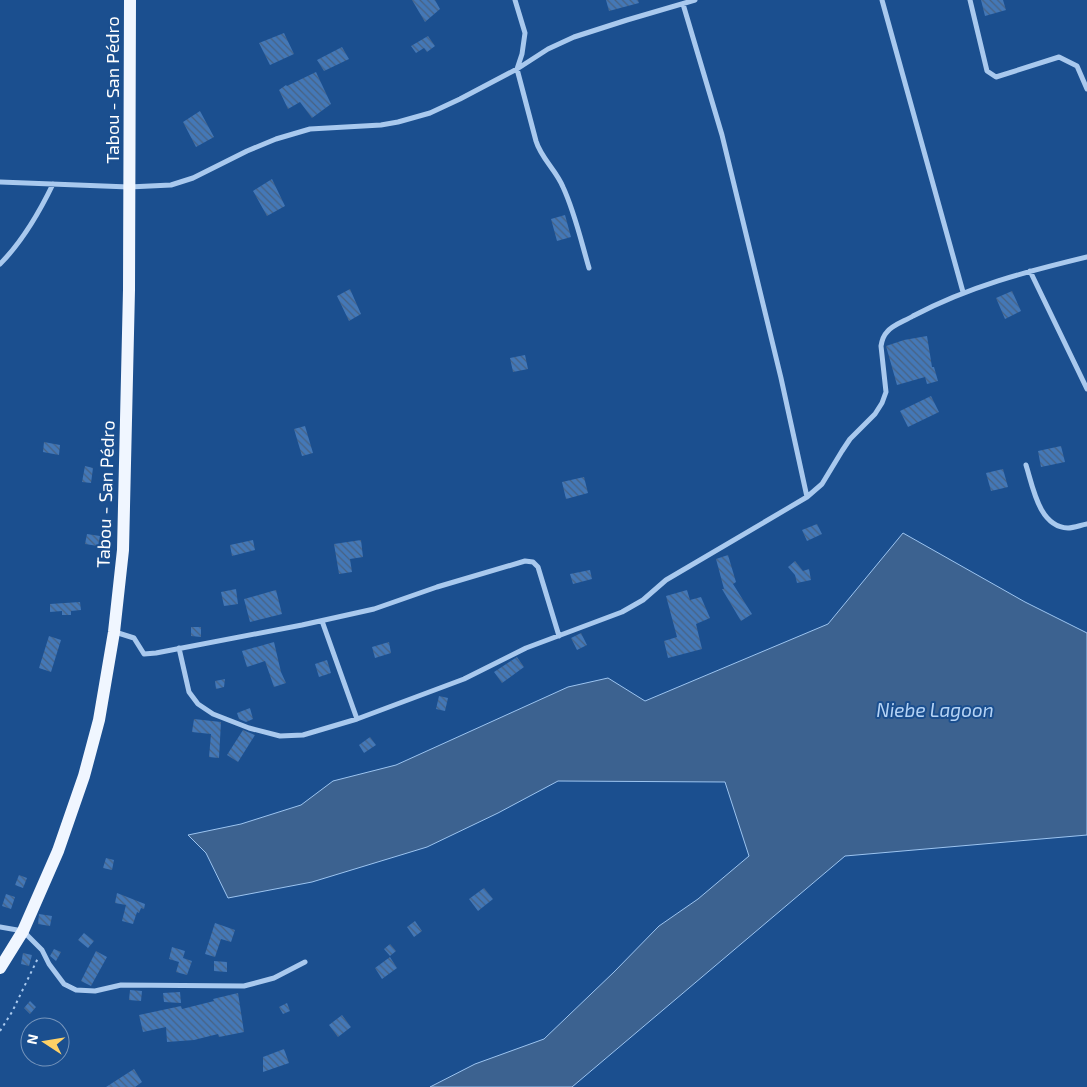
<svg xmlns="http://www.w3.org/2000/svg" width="1087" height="1087" viewBox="0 0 1087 1087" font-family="'Exo 2',sans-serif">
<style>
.water{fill:#3c6290;stroke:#9cc4f0}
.building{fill:url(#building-back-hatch)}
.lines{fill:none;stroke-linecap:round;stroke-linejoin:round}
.path{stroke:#a9c9ee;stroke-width:2;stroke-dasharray:2.5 4;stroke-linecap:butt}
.minor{stroke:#a9c9ee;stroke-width:5}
.primary{stroke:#f0f6ff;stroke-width:12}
.labels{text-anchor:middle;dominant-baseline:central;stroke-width:4;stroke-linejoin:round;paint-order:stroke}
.street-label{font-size:18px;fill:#fff;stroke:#1b4f8f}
.water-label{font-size:19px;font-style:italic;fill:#b5d3f5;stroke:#1b4f8f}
</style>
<defs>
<pattern id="building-back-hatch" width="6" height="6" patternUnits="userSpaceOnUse" patternTransform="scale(1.25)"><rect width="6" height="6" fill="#4478b7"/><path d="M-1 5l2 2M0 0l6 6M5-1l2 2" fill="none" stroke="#486282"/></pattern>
</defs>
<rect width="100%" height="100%" fill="#1b4f8f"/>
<path class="water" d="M 903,533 L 1025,602 L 1087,633 L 1087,835 L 845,856 L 572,1087 L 430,1087 L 475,1064 L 544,1039 L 614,972 L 659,926 L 698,899 L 749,856 L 725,782 L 558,781 L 498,813 L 427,847 L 312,882 L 228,898 L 206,853 L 188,835 L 241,824 L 301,805 L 333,781 L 396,765 L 568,687 L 608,678 L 645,701 L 828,624 Z"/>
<path class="building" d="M 412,0 L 435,0 L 440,9 L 425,22 Z
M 606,0 L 638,0 L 639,3 L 609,11 Z
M 981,0 L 1003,0 L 1006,10 L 985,16 Z
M 284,33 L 294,54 L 270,65 L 259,43 Z
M 428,36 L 435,46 L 427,52 L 424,48 L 416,53 L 411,46 Z
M 342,47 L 349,59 L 324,71 L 317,60 Z
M 316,72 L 331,104 L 312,118 L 300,102 L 288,109 L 279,90 L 286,85 L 287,86 Z
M 200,111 L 214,137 L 196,147 L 183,122 Z
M 272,179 L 285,206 L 267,216 L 253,191 Z
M 565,215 L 571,237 L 557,241 L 551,219 Z
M 350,289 L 361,314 L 349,321 L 337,296 Z
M 1012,291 L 1021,311 L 1005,319 L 996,298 Z
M 927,336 L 932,367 L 934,367 L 938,381 L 927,384 L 925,377 L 897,385 L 886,346 L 904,340 Z
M 525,355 L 528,369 L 513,372 L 510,358 Z
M 931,396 L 939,412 L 908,427 L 900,411 Z
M 305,426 L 313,453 L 302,456 L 294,429 Z
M 44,442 L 60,445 L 59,455 L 43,452 Z
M 1061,446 L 1065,462 L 1041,467 L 1038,451 Z
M 85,466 L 93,468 L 91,483 L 82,482 Z
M 1003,469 L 1008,487 L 991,491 L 986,473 Z
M 584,477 L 588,493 L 566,499 L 562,482 Z
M 817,524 L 822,534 L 807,541 L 802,530 Z
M 87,534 L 100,536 L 98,546 L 85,544 Z
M 253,540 L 255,550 L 232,556 L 230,545 Z
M 361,540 L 363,557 L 350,559 L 352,572 L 339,574 L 334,544 Z
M 728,555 L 736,582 L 733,584 L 752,614 L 741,621 L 722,589 L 724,589 L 716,559 Z
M 795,561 L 803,571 L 809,569 L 811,580 L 797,583 L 795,575 L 788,567 Z
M 590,570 L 592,579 L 573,584 L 570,574 Z
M 236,589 L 238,604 L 224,606 L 221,592 Z
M 276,590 L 282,614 L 250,622 L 244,599 Z
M 687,590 L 690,600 L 701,597 L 710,618 L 696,624 L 702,649 L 668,658 L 664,641 L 677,637 L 666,596 Z
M 80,602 L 81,610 L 71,611 L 71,615 L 62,615 L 62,611 L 50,612 L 50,604 Z
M 191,627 L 201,627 L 201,637 L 191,636 Z
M 581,633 L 587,645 L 577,650 L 571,638 Z
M 49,636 L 61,640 L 51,672 L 39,668 Z
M 274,642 L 281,672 L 286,683 L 274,687 L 265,661 L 247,667 L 242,651 Z
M 389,642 L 391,653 L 375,658 L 372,647 Z
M 517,657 L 524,667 L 502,683 L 494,672 Z
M 327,660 L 331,673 L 319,677 L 315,664 Z
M 225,679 L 224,687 L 216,689 L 215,681 Z
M 439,696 L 448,698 L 445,711 L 436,709 Z
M 250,708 L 253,719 L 246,722 L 239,719 L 237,713 Z
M 194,719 L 221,722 L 219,758 L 209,757 L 211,734 L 192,732 Z
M 243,730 L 255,735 L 238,762 L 227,755 Z
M 370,737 L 376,745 L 364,753 L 359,745 Z
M 106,858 L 114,860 L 112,870 L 103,868 Z
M 19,875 L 27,878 L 23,888 L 15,885 Z
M 484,888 L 493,899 L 478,911 L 469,899 Z
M 117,893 L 145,904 L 144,909 L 141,908 L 139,913 L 137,912 L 133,924 L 122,921 L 126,905 L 115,903 Z
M 6,894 L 15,897 L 11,909 L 2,906 Z
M 39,914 L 52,916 L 50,926 L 38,924 Z
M 415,921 L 422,931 L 414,937 L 407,927 Z
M 215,923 L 235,930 L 231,942 L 221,939 L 215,957 L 205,954 Z
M 84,933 L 94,941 L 88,948 L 78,940 Z
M 390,944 L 396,951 L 390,956 L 384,949 Z
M 172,947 L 185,951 L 183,958 L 192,961 L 187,975 L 176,972 L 179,962 L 169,959 Z
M 54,949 L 61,952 L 56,961 L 50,956 Z
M 96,951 L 107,957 L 91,986 L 81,981 Z
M 23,953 L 32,955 L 29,966 L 21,964 Z
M 390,957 L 397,968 L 382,979 L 375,968 Z
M 214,961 L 227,962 L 227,972 L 214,971 Z
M 130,990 L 142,991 L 141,1001 L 129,1000 Z
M 180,992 L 181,1003 L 164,1002 L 163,993 Z
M 238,993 L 244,1032 L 219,1037 L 218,1034 L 194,1040 L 167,1042 L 166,1027 L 143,1032 L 139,1015 L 181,1006 L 182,1009 L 214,1001 L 213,999 Z
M 30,1001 L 36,1007 L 30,1014 L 24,1008 Z
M 287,1003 L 290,1011 L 283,1014 L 279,1007 Z
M 342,1015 L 351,1027 L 338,1037 L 329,1025 Z
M 284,1049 L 289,1063 L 263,1072 L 263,1057 Z
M 134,1069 L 142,1082 L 135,1087 L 106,1087 Z"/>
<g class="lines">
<path class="path" d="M 0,1031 L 12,1012 L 38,958"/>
<path class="minor" d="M 515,0 L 525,33 L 522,54 L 517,69 L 536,141 C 541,158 556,170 563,187 C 575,213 581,241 589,268
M 882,0 L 963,292
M 970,0 L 987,71 L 996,77 L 1059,57 L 1077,66 L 1087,89
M 683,4 L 722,135 L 781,378 L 807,497
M 0,182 L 129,187 L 171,185 L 193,178 L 247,151 L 276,139 L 310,129 L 381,125 L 398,122 L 430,113 L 460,99 L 517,69 L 548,49 L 574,37 L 627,20 L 695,0
M 0,264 C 23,241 39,213 53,184
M 1030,271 L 1087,389
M 1026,465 C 1033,487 1039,527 1068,528 C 1074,528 1081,525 1087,524
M 322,621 L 357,719
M 115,632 L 134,638 L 144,654 L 156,653 L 302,625 L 374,609 L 437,587 L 525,561 L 533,562 L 538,567 L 559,636
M 179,648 L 189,692 L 198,704 L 213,714 L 249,728 L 280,736 L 303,735 L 357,719 L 464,679 L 526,648 L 622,612 L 643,600 L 666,580 L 807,497 L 822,484 L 842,451 L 850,439 L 875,414 L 882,403 L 886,392 L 881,346 C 882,340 883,336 887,332 C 892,325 905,321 913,316 C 970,286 1025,272 1087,257
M 0,927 L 23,931 L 42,950 L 49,964 L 64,984 L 76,990 L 95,991 L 121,985 L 244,986 L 274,978 L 305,962"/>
<path class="primary" d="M 0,968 L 23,931 L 58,851 L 84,776 L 99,720 L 114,632 L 123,550 L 129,290 L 130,0"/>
</g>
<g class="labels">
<g class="street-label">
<text transform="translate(112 90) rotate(-90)">Tabou - San Pédro</text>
<text transform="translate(105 494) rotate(-88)">Tabou - San Pédro</text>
</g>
<g class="water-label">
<text x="935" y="709">Niebe Lagoon</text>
</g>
</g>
<g transform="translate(45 1042) rotate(282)"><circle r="24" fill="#1b4f8f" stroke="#7695bc"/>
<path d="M0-4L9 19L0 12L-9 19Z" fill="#ffd166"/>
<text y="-8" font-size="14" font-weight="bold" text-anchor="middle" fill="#ffffff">N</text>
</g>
</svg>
